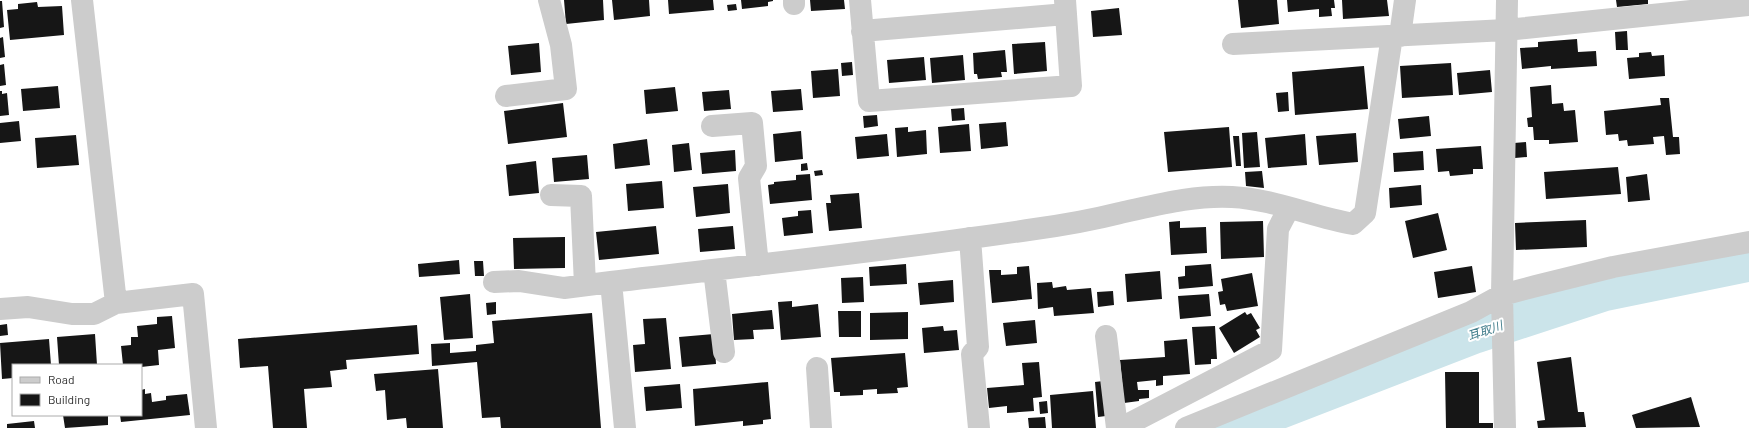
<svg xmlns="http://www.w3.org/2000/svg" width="1749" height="428" viewBox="0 0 1749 428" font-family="Barlow,'Noto Sans JP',sans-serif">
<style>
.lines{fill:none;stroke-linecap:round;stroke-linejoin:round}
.river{stroke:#cbe4ea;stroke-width:41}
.building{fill:#161616}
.minor{stroke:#ccc;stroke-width:22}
.labels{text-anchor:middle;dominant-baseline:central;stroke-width:4;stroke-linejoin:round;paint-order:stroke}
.water-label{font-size:12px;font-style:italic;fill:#427e8c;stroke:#fff}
</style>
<rect width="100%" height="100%" fill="#fff"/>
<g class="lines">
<path class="river" d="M 1229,428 L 1475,333 L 1603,291 L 1749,261"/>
</g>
<path class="building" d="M 564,0 L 603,0 L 604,20 L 566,24 Z
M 612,0 L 649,0 L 650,16 L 614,20 Z
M 668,0 L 713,0 L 714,10 L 669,14 Z
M 741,0 L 773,0 L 773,1 L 768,2 L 768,6 L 742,9 Z
M 810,0 L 844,0 L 845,9 L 811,11 Z
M 1238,0 L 1277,0 L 1279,24 L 1241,28 Z
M 1287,0 L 1334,0 L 1335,8 L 1331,8 L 1332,16 L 1319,17 L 1319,9 L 1288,12 Z
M 1342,0 L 1387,0 L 1389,16 L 1343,19 Z
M 1616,0 L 1648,0 L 1648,4 L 1617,7 Z
M 0,1 L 2,1 L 4,27 L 0,28 Z
M 37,2 L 38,7 L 62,6 L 64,35 L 10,40 L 7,10 L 18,9 L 18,4 Z
M 736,4 L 737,10 L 728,11 L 727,5 Z
M 1119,8 L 1122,35 L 1093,37 L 1091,11 Z
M 1627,31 L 1628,50 L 1616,50 L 1615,32 Z
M 3,37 L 5,57 L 0,58 L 0,38 Z
M 1577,39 L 1578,52 L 1596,51 L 1597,66 L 1551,69 L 1551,66 L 1522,69 L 1520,48 L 1538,47 L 1538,42 Z
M 1045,42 L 1047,71 L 1014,74 L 1012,44 Z
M 539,43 L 541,72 L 511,75 L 508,46 Z
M 1005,50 L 1007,72 L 1001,72 L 1002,77 L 978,79 L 977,74 L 974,74 L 973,53 Z
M 1651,52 L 1652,56 L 1664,55 L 1665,76 L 1629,79 L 1627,58 L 1639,57 L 1639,53 Z
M 963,55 L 965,80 L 932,83 L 930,58 Z
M 924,57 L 926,80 L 889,83 L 887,60 Z
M 852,62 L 853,75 L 842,76 L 841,63 Z
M 1451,63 L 1453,95 L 1402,98 L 1400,66 Z
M 4,64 L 6,85 L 0,86 L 0,65 Z
M 1364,66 L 1368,109 L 1295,115 L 1292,72 Z
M 838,69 L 840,96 L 813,98 L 811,71 Z
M 1490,70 L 1492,92 L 1459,95 L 1457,73 Z
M 1551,85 L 1552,104 L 1563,103 L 1564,111 L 1575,110 L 1578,142 L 1549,144 L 1549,140 L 1534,140 L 1533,127 L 1528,127 L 1527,118 L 1532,117 L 1530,87 Z
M 58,86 L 60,108 L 23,111 L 21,89 Z
M 675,87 L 678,111 L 646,114 L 644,90 Z
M 801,89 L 803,110 L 773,112 L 771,91 Z
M 729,90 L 731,109 L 704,111 L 702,92 Z
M 0,91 L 2,91 L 2,94 L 7,93 L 9,115 L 0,116 Z
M 1288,92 L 1289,111 L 1278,112 L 1276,93 Z
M 1660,98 L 1669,98 L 1673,137 L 1679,137 L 1680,154 L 1666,155 L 1664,136 L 1653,137 L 1654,144 L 1628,146 L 1627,140 L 1619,141 L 1618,134 L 1606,135 L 1604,111 L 1661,105 Z
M 563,103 L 567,137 L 508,144 L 504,111 Z
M 964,108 L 965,120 L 952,121 L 951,109 Z
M 877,115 L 878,126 L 864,128 L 863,116 Z
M 1429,116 L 1431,136 L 1400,139 L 1398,119 Z
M 19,121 L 21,141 L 0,143 L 0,123 Z
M 1006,122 L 1008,146 L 981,149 L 979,124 Z
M 969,124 L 971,151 L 940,153 L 938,127 Z
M 908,127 L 908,132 L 926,130 L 927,154 L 897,157 L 895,128 Z
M 1229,127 L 1232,167 L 1168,172 L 1164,132 Z
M 801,131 L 803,159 L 775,162 L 773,134 Z
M 1257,132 L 1260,167 L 1244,168 L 1242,133 Z
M 1356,133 L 1358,162 L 1319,165 L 1316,136 Z
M 887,134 L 889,156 L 857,159 L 855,137 Z
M 1305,134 L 1307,165 L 1268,168 L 1265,138 Z
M 76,135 L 79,165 L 37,168 L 35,138 Z
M 1233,136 L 1239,136 L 1241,166 L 1236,166 Z
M 647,139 L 650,165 L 615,169 L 613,144 Z
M 1526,142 L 1527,157 L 1515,158 L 1514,143 Z
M 689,143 L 692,170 L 674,172 L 672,145 Z
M 1481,146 L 1483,169 L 1473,169 L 1473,174 L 1450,176 L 1449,171 L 1438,172 L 1436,149 Z
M 735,150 L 736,171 L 702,174 L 700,153 Z
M 1423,151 L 1424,170 L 1394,172 L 1393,153 Z
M 587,155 L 589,179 L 554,182 L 552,158 Z
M 536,161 L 539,193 L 509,196 L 506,165 Z
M 807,163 L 808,170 L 801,171 L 801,164 Z
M 1618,167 L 1621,194 L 1546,199 L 1544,172 Z
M 822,170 L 823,175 L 815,176 L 814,171 Z
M 1262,171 L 1264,188 L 1246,186 L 1245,172 Z
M 810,174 L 812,200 L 770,204 L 768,185 L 774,184 L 774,182 L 796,180 L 796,175 Z
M 1647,174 L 1650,200 L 1628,202 L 1626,177 Z
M 662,181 L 664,208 L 628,211 L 626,184 Z
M 728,184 L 730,213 L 696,217 L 693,187 Z
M 1421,185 L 1422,205 L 1390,208 L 1389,188 Z
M 859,193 L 862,228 L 829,231 L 826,203 L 831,203 L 830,195 Z
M 811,210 L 813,233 L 784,236 L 782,218 L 798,216 L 798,211 Z
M 1438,213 L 1447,250 L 1413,258 L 1405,221 Z
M 1586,220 L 1587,247 L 1516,250 L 1515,223 Z
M 1180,221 L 1180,228 L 1206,227 L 1207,253 L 1171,255 L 1169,222 Z
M 1263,221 L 1264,257 L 1221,259 L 1220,222 Z
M 656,226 L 659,254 L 599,260 L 596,232 Z
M 733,226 L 735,249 L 700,252 L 698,229 Z
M 565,237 L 565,268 L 514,269 L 513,238 Z
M 459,260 L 460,274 L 419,277 L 418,264 Z
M 474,261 L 483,261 L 484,276 L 475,276 Z
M 906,264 L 907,284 L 870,286 L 869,267 Z
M 1211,264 L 1213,286 L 1179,289 L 1178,277 L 1185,276 L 1185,266 Z
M 1029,266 L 1032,299 L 992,303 L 989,270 L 1001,270 L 1001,275 L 1017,274 L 1017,267 Z
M 1472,266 L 1476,292 L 1438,298 L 1434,272 Z
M 1160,271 L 1162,299 L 1127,302 L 1125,274 Z
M 1252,273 L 1258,306 L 1227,311 L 1225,304 L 1220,305 L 1218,292 L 1223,291 L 1221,279 Z
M 863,277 L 864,302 L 842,303 L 841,278 Z
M 953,280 L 954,302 L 920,305 L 918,283 Z
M 1052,282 L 1053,288 L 1066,286 L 1067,290 L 1091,288 L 1094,313 L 1054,316 L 1053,307 L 1038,309 L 1037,283 Z
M 1113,291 L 1114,305 L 1098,307 L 1097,292 Z
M 470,294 L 473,338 L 444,340 L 440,297 Z
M 1209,294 L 1211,316 L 1180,319 L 1178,296 Z
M 792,301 L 792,307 L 818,304 L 821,337 L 781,340 L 778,302 Z
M 496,302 L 496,314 L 487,315 L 486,303 Z
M 772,310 L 774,329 L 753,330 L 754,339 L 734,340 L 732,314 Z
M 838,311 L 861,311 L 861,337 L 839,337 Z
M 908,312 L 908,339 L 870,340 L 870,313 Z
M 1245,312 L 1247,315 L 1251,313 L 1260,328 L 1256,330 L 1260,337 L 1234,353 L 1219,328 Z
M 592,313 L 601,428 L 501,428 L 500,417 L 482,418 L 477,362 L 432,366 L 431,344 L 450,343 L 450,353 L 476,351 L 476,345 L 494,343 L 492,321 Z
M 172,316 L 175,348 L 158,350 L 159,365 L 141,367 L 141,365 L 123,365 L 121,346 L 131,345 L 131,337 L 138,337 L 137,326 L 157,324 L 157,317 Z
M 666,318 L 671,369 L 635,372 L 633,345 L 645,344 L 643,319 Z
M 1035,320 L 1037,343 L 1006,346 L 1003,323 Z
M 7,324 L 8,335 L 0,336 L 0,325 Z
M 417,325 L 419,354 L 346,360 L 347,369 L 330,371 L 332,387 L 304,389 L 307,428 L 273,428 L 268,366 L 240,368 L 238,339 Z
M 943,326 L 944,331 L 957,330 L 959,350 L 924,353 L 922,328 Z
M 1215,326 L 1217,359 L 1211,359 L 1211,364 L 1195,365 L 1192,327 Z
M 95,334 L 97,365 L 59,365 L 57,337 Z
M 714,334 L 716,364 L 682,367 L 679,337 Z
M 49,339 L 51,365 L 13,365 L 13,378 L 2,379 L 0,343 Z
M 1187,339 L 1190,374 L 1163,376 L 1163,385 L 1156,386 L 1156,380 L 1137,382 L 1138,390 L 1149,390 L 1149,398 L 1139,399 L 1139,401 L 1124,403 L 1120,360 L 1165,357 L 1164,341 Z
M 905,353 L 908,387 L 897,388 L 898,393 L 877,394 L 877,389 L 863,390 L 863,395 L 840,396 L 840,392 L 834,392 L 831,358 Z
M 1571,357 L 1578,412 L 1584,412 L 1586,427 L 1538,428 L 1537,421 L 1545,420 L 1537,362 Z
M 1039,362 L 1042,397 L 1033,398 L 1034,411 L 1007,413 L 1007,406 L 989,408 L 987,388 L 1024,385 L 1022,363 Z
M 438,369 L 443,428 L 407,428 L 406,418 L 387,420 L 385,390 L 376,391 L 374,374 Z
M 1445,372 L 1479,372 L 1479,423 L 1493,423 L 1493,428 L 1446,428 Z
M 1103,381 L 1106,416 L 1098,417 L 1095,382 Z
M 768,382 L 771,419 L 763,420 L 763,424 L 743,426 L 743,421 L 695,426 L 693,389 Z
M 680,384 L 682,408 L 646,411 L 644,387 Z
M 145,389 L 145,394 L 151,393 L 152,402 L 166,400 L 166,396 L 187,394 L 190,415 L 121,422 L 120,415 L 141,415 L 141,390 Z
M 1093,391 L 1096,428 L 1052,428 L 1050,395 Z
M 1691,397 L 1700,427 L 1636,428 L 1632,415 Z
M 1047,401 L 1048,413 L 1040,414 L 1039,402 Z
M 63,415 L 108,415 L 108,425 L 65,428 Z
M 1045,417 L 1046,428 L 1029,428 L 1028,418 Z
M 34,421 L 35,428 L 7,428 L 7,424 Z"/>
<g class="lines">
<path class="minor" d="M 82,0 L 116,303 L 193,294 L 206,428
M 794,0 L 794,4
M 860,0 L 869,101 L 1071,86 L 1065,0
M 862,31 L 1066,14
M 1400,36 L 1405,0
M 1233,44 L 1506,30 L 1749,5
M 506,96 L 566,89 L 561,45 L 549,0
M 712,126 L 752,123 L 756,166 L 749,178 L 758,265
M 551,195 L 581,196 L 585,285
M 970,238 L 978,347 L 972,354 L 979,428
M 714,270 L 724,352
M 494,282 L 519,281 L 564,288 L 611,282 C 753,265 894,250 1035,229 C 1064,225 1092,220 1120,213 C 1157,205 1194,195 1232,197 C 1273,199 1313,217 1353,224 L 1365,213 L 1392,36
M 611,282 L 625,428
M 0,309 L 28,307 L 72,314 L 94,314 L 116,303
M 1106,336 L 1117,428
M 817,368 L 821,428
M 1121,428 L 1271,350 L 1278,229 L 1289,208
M 1186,428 L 1471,312 L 1502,295 L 1536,286 L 1613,267 L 1749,242
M 1505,428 L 1502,295 L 1507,0"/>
</g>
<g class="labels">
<g class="water-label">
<text transform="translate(1485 330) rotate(-19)">耳取川</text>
</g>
</g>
<rect x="12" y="364" width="130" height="52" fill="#ffffff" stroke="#acacac"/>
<rect x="20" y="377" width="20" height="6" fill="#cccccc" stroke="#acacac"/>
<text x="48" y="384" font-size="12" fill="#2f2f2f">Road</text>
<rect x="20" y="394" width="20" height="12" fill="#161616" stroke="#acacac"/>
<text x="48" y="404" font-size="12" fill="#2f2f2f">Building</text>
</svg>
